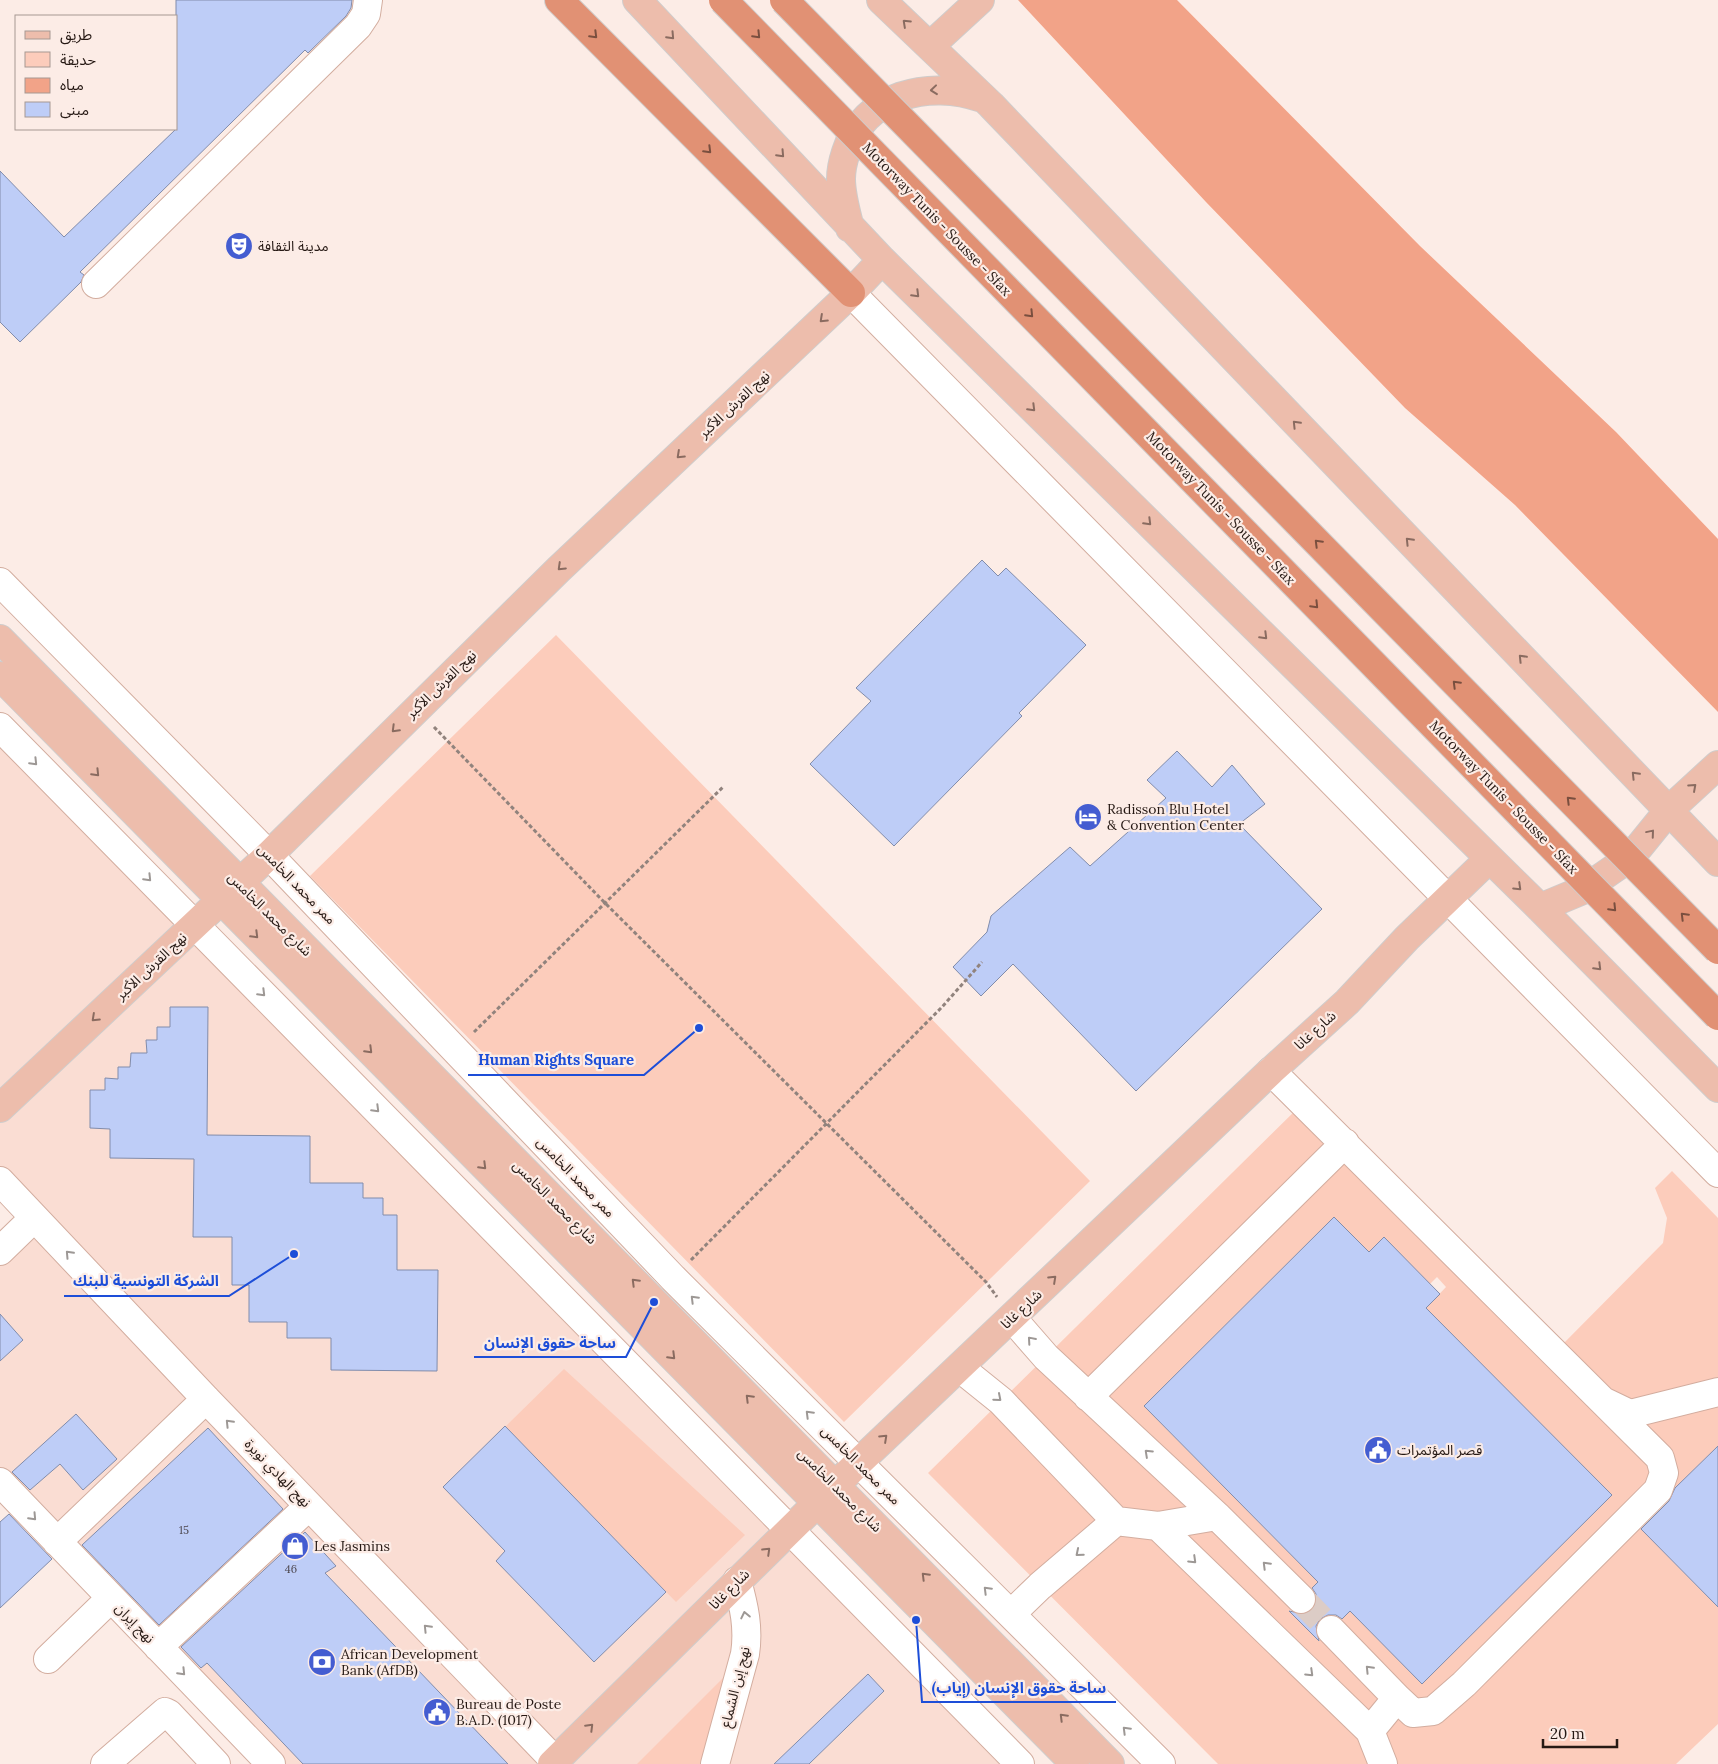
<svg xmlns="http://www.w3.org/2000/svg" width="1718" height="1764" viewBox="0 0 1718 1764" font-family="Lora,'Noto Sans Arabic',serif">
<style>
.built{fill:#faddd3}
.green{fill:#fcccbb;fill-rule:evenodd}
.water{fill:#f2a388}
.building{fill:#becdf7;stroke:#818cab}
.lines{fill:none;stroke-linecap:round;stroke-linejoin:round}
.minor-tunnel{stroke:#dcccc6;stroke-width:28;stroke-dasharray:28 14;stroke-linecap:butt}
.minor-casing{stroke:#d3ad9f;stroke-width:30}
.major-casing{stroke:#cfcccb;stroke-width:30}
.highway-casing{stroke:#cfcccb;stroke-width:30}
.path{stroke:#91837d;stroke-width:3;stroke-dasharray:4 2.5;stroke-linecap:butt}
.minor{stroke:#fff;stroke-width:28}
.major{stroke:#edbdac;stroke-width:28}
.highway{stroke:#e19174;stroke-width:28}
.highway-bridge-casing{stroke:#cfcccb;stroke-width:30;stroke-linecap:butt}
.highway-bridge{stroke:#e19174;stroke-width:28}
.oneway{stroke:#8a6b60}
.oneway2{stroke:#7a4f3f}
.oneway3{stroke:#9d9895}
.labels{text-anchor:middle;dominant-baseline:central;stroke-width:4.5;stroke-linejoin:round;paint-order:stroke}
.number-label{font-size:11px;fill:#4c464d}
.street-label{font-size:14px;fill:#261914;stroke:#fcece6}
.poi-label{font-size:14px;fill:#261914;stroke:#fcece6;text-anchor:start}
.leader{fill:none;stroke:#1d4ed8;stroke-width:2}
.callout-dot{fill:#1d4ed8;stroke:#fcece6;stroke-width:2}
.callout-label{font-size:15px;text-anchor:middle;font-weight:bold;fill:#1d4ed8;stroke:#fcece6;stroke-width:4.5;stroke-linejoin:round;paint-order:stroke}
</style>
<rect width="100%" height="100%" fill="#fcece6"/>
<path class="built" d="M 0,746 L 589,1345 L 999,1764 L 281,1764 L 0,1473 L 0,1249 L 41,1209 L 0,1167 Z"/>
<path class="green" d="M 556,635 L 1090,1181 L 844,1422 L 310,876 Z
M 1303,1103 L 1562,1345 L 1663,1243 L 1667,1218 L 1655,1188 L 1672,1171 L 1718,1218 L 1718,1446 L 1638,1526 L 1718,1607 L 1718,1724 L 1676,1764 L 1218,1764 L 928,1473 ZM 1334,1217 L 1369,1252 L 1384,1237 L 1414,1300 L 1437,1277 L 1446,1287 L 1426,1308 L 1422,1683 L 1350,1611 L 1319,1641 L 1289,1611 L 1318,1582 L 1144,1406 Z
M 564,1369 L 745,1535 L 676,1602 L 505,1427 Z
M 726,1675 L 710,1764 L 637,1764 Z"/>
<path class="water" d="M 1018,0 L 1177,0 L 1420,246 L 1616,432 L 1718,539 L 1718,712 L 1515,505 L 1405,408 L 1206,202 Z"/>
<path class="building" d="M 176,0 L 352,0 L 351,8 L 346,16 L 308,53 L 305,50 L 80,272 L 84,275 L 81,282 L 20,342 L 0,322 L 0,171 L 64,237 L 176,129 Z
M 982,560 L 998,576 L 1006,568 L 1086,645 L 1019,713 L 1022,716 L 894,846 L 810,764 L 871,701 L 856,688 Z
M 1177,751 L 1212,787 L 1232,765 L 1265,804 L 1239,824 L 1322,909 L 1136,1091 L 1013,964 L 981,996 L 953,967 L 987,932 L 991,916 L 1070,847 L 1090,866 L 1166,798 L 1147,780 Z
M 170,1007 L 208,1007 L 207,1135 L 310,1136 L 310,1183 L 363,1183 L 363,1198 L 383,1198 L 383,1215 L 397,1215 L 397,1270 L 438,1270 L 437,1371 L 331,1370 L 331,1338 L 287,1338 L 287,1322 L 249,1322 L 249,1285 L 232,1285 L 232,1237 L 193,1237 L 194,1159 L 110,1158 L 110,1129 L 90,1128 L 90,1090 L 105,1090 L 105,1078 L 118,1079 L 118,1067 L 130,1067 L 131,1053 L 147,1053 L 146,1040 L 157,1040 L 157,1027 L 170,1027 Z
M 1334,1217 L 1369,1252 L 1384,1237 L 1440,1294 L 1426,1308 L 1612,1495 L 1422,1684 L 1350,1611 L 1342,1619 L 1336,1615 L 1328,1615 L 1320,1619 L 1316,1626 L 1319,1641 L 1289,1611 L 1305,1614 L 1312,1610 L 1316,1602 L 1316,1594 L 1312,1588 L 1318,1582 L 1144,1406 Z
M 0,1314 L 23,1340 L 0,1361 Z
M 76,1414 L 117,1459 L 83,1490 L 60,1464 L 30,1490 L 12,1472 Z
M 505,1426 L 666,1592 L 594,1662 L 496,1561 L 505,1551 L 443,1487 Z
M 208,1428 L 283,1509 L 159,1625 L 82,1545 Z
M 1718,1446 L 1718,1607 L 1641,1529 L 1669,1501 L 1675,1488 Z
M 9,1514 L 52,1559 L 0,1608 L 0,1522 Z
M 305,1532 L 336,1566 L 325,1573 L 508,1764 L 303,1764 L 207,1663 L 201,1668 L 181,1647 Z
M 868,1674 L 884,1691 L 809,1764 L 774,1764 Z"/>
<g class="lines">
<path class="minor-tunnel" d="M 1301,1599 L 1331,1630"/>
<g class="minor-casing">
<path id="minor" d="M 96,284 L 358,26 L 366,14 L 368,0
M 851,293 L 1718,1173
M 0,582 L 269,855 L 673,1278 L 1161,1764
M 0,727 L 1020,1764
M 1271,1071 L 1660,1458 L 1664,1473 L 1658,1490 L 1464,1684 L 1433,1711 L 1413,1713 L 1397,1698
M 0,1181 L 206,1399 L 558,1764
M 0,1251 L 34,1218
M 1012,1318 L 1046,1357 L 1217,1516 L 1301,1599
M 960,1368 L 1001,1401 L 1116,1521 L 1158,1526 L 1217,1516
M 1088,1397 L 1345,1143
M 1605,1402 L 1630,1414 L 1718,1392
M 0,1482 L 271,1764
M 1158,1526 L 1370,1731 L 1383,1764
M 57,1542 L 206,1399
M 1011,1614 L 1040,1586 L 1116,1521
M 1331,1630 L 1397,1698 L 1370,1731
M 158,1647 L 309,1506
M 48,1659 L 111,1598
M 105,1764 L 165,1712 L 169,1714 L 216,1764
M 715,1764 L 745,1654 C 749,1628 744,1606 737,1581"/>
</g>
<g class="major-casing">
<path id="major" d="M 637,0 L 882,260 L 1540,908 L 1718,1088
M 881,0 L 991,105 L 1718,862
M 930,46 L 980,0
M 850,228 C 846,212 841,195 841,179 C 841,170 843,161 846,152 C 864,95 929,79 982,98
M 0,639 L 1110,1764
M 0,676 L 1075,1764
M 1540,908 L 1583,890 L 1622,863 L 1639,847 L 1669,810 L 1718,765
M 0,1108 L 269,855 L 558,570 L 851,293 L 882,260
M 552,1764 L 858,1463 L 1271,1071 L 1347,1002 L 1407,938 L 1489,859"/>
</g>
<g class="highway-casing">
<path id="highway" d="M 559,0 L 851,293"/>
</g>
<path class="path" d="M 434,727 L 605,903 L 986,1282 L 997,1297
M 474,1032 L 724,786
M 691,1260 L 942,1007 L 982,962"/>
<use href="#minor" class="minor"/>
<use href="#major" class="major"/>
<use href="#highway" class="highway"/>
<g class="highway-bridge-casing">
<path id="highway-bridge" d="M 723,0 L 1718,1016
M 784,0 L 1718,950"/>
</g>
<use href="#highway-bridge" class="highway-bridge"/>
</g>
<defs><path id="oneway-chevron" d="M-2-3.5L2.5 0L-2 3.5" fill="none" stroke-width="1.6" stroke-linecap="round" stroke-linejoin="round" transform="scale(1.25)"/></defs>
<g class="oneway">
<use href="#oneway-chevron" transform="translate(906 23) rotate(-137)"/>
<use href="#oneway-chevron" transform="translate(671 36) rotate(47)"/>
<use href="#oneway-chevron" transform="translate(934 90) rotate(174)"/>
<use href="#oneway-chevron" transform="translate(781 154) rotate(47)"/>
<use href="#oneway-chevron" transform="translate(916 294) rotate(45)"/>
<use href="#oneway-chevron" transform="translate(823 319) rotate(137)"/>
<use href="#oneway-chevron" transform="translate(1032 408) rotate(45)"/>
<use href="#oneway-chevron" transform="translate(1296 424) rotate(-134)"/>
<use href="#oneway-chevron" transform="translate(680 455) rotate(137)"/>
<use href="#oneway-chevron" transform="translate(1148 522) rotate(45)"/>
<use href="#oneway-chevron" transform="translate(1409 541) rotate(-134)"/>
<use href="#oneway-chevron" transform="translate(561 567) rotate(136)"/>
<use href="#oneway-chevron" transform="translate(1264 636) rotate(45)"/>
<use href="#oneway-chevron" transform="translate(1522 658) rotate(-134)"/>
<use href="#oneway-chevron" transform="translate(395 729) rotate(135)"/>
<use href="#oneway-chevron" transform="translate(96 773) rotate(46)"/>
<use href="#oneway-chevron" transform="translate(1635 775) rotate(-134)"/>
<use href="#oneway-chevron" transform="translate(1693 787) rotate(-42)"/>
<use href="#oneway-chevron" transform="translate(1651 833) rotate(-50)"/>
<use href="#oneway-chevron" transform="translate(1518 887) rotate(44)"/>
<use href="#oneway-chevron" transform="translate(255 935) rotate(45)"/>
<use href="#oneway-chevron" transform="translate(1598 967) rotate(45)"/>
<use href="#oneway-chevron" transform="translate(95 1018) rotate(137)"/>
<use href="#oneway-chevron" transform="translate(369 1050) rotate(45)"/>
<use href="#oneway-chevron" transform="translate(483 1166) rotate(45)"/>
<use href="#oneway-chevron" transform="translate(1053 1279) rotate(-43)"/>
<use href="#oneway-chevron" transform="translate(635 1282) rotate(-135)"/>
<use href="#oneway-chevron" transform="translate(672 1356) rotate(45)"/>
<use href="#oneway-chevron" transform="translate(749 1398) rotate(-135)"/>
<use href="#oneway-chevron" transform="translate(884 1438) rotate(-43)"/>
<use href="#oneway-chevron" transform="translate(767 1551) rotate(-44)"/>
<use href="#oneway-chevron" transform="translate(925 1576) rotate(-135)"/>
<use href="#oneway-chevron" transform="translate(1063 1717) rotate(-135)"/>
<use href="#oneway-chevron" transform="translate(590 1727) rotate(-45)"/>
</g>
<g class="oneway2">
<use href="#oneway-chevron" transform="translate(594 35) rotate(45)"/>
<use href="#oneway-chevron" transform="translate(757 35) rotate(46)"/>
<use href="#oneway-chevron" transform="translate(708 150) rotate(45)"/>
<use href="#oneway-chevron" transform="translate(1030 314) rotate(46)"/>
<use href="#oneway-chevron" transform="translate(1318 543) rotate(-135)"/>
<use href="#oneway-chevron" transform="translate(1315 605) rotate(46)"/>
<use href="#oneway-chevron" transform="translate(1456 684) rotate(-135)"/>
<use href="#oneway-chevron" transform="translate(1570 800) rotate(-135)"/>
<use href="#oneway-chevron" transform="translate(1613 908) rotate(46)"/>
<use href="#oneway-chevron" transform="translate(1684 916) rotate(-135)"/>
</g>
<g class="oneway3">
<use href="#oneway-chevron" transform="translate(34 762) rotate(46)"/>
<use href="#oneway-chevron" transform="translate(148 878) rotate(46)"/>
<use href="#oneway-chevron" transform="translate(262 993) rotate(45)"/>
<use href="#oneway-chevron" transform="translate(376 1109) rotate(45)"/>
<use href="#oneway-chevron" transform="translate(69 1254) rotate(-133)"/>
<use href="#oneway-chevron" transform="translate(694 1299) rotate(-135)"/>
<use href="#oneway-chevron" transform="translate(1031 1340) rotate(-131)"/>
<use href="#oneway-chevron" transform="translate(998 1398) rotate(41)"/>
<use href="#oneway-chevron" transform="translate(809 1414) rotate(-135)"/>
<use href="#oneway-chevron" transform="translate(229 1423) rotate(-134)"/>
<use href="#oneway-chevron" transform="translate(1148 1453) rotate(-137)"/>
<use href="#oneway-chevron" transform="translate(33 1517) rotate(47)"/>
<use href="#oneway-chevron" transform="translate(1079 1553) rotate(140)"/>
<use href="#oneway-chevron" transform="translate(1193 1560) rotate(44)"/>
<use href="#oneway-chevron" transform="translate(1266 1565) rotate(-135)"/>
<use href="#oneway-chevron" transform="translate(987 1590) rotate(-135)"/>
<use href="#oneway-chevron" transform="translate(745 1615) rotate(-102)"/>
<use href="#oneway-chevron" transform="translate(427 1628) rotate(-134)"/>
<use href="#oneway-chevron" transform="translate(1369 1669) rotate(-134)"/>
<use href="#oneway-chevron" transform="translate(182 1672) rotate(46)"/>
<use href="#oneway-chevron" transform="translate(1310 1673) rotate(44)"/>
<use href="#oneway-chevron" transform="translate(1126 1730) rotate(-135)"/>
</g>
<defs>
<g id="theatre-disc" transform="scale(1.4375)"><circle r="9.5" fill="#445dd1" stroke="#fcece6"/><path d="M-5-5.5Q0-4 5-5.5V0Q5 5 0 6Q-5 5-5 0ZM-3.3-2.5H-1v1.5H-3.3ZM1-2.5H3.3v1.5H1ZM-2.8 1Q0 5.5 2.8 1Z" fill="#fff"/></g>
<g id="hotel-disc" transform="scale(1.4375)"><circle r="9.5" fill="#445dd1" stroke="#fcece6"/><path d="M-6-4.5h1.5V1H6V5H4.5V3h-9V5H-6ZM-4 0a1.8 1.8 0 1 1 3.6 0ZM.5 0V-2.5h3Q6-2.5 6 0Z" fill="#fff"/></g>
<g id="civic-disc" transform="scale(1.4375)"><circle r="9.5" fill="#445dd1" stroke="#fcece6"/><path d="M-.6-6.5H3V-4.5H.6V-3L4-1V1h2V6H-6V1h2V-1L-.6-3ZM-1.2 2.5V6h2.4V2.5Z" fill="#fff"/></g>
<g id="shop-disc" transform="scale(1.4375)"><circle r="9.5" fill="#445dd1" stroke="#fcece6"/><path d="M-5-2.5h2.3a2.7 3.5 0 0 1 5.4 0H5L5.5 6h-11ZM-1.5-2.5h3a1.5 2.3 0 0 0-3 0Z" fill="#fff"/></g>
<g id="bank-disc" transform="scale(1.4375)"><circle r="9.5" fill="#445dd1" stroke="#fcece6"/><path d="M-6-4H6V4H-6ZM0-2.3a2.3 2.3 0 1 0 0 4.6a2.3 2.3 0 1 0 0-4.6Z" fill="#fff"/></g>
</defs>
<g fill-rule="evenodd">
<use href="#theatre-disc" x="239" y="246"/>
<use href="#hotel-disc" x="1088" y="817"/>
<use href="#civic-disc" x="1378" y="1450"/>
<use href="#shop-disc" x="295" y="1546"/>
<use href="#bank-disc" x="322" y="1662"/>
<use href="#civic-disc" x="437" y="1712"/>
</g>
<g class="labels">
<g class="number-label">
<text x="184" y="1530">15</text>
<text x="291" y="1569">46</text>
</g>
<g class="street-label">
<text transform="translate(937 219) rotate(46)">Motorway Tunis - Sousse - Sfax</text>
<text transform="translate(734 404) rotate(-43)">نهج القرش الأكبر</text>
<text transform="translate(1221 508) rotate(46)">Motorway Tunis - Sousse - Sfax</text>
<text transform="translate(441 684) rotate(-44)">نهج القرش الأكبر</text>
<text transform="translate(1504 797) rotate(46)">Motorway Tunis - Sousse - Sfax</text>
<text transform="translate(297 884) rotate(46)">ممر محمد الخامس</text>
<text transform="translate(270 914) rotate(45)">شارع محمد الخامس</text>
<text transform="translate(151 966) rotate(-43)">نهج القرش الأكبر</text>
<text transform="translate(1315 1030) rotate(-42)">شارع غانا</text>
<text transform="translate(576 1177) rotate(46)">ممر محمد الخامس</text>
<text transform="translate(555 1202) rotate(45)">شارع محمد الخامس</text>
<text transform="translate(1021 1309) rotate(-43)">شارع غانا</text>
<text transform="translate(861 1465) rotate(45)">ممر محمد الخامس</text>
<text transform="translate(278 1473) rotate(46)">نهج الهادي نويرة</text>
<text transform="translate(840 1490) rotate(45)">شارع محمد الخامس</text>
<text transform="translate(729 1589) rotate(-45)">شارع غانا</text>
<text transform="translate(135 1623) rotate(46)">نهج إيران</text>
<text transform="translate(735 1687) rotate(-76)">نهج إبن الشماع</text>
</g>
<g class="poi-label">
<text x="258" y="246">مدينة الثقافة</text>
<text x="1107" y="809">Radisson Blu Hotel<tspan x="1107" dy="16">&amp; Convention Center</tspan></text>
<text x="1397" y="1450">قصر المؤتمرات</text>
<text x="314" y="1546">Les Jasmins</text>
<text x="341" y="1654">African Development<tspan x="341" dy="16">Bank (AfDB)</tspan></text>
<text x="456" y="1704">Bureau de Poste<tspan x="456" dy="16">B.A.D. (1017)</tspan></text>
</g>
</g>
<path class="leader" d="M699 1028L644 1075H468M294 1254L229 1296H64M654 1302L626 1357H474M916 1620L922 1702H1116"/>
<g class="callout-dot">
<circle cx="699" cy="1028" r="5"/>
<circle cx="294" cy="1254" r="5"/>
<circle cx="654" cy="1302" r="5"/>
<circle cx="916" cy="1620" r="5"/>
</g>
<g class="callout-label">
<text x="556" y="1065">Human Rights Square</text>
<text x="146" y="1286">الشركة التونسية للبنك</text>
<text x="550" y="1348">ساحة حقوق الإنسان</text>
<text x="1019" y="1693">ساحة حقوق الإنسان (إياب)</text>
</g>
<rect x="15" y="15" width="162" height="115" fill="#fcece6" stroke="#a69892"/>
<rect x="25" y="31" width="25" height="8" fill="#edbdac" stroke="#a69892"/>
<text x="60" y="40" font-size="15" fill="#261914">طريق</text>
<rect x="25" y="52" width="25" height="15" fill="#fcccbb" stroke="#a69892"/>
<text x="60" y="65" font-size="15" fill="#261914">حديقة</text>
<rect x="25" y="78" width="25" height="15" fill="#f2a388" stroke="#a69892"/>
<text x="60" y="90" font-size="15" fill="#261914">مياه</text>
<rect x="25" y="102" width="25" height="15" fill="#becdf7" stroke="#a69892"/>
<text x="60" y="115" font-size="15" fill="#261914">مبنى</text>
<path d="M1543 1739v8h74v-8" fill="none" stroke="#261914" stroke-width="2.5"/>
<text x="1550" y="1739" font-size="15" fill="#261914" stroke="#fcece6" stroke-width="4" paint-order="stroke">20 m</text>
</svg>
